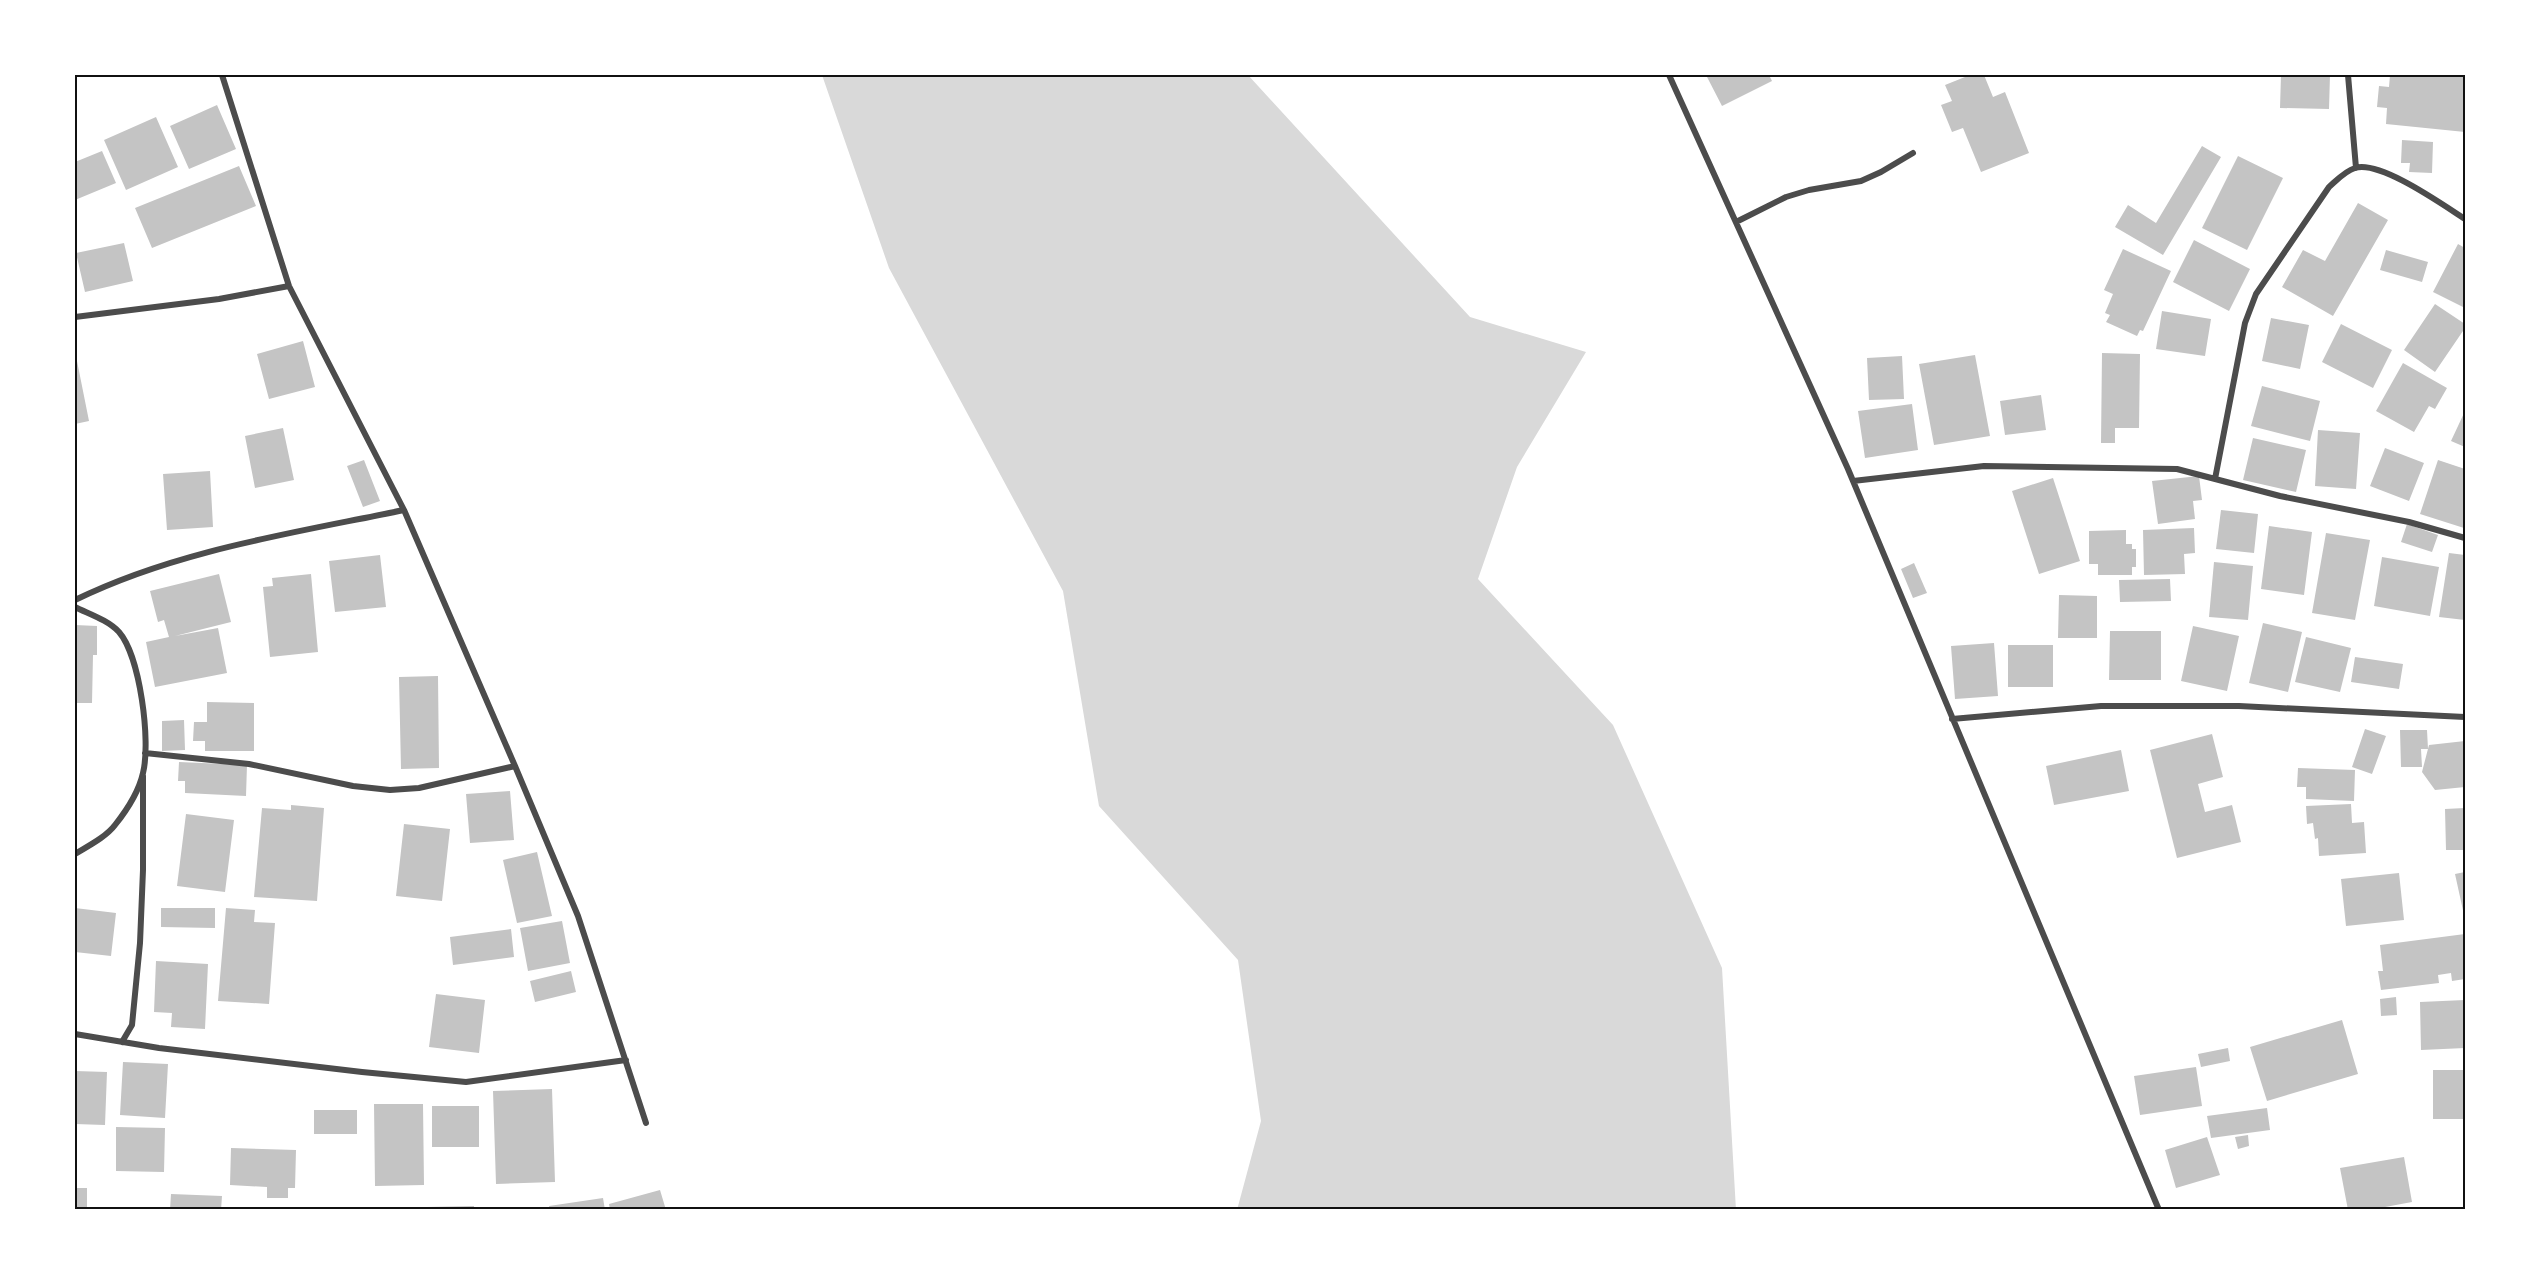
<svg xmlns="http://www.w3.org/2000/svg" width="2540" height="1285" viewBox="0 0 2540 1285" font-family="'Nunito Sans',sans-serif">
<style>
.water{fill:#d9d9d9}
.building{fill:#c4c4c4}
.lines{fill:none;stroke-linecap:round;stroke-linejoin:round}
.minor{stroke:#4c4c4c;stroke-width:6}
.neatline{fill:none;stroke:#111;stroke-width:2}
</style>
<rect width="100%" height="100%" fill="#fff"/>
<path class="water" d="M 822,75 L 1248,75 L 1470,317 L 1586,352 L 1517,467 L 1478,579 L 1613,725 L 1722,968 L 1736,1210 L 1237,1210 L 1261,1121 L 1238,960 L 1099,806 L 1063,591 L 889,268 Z"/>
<path class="building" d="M 1706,75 L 1769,75 L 1772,81 L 1722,106 Z
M 1970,75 L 1984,75 L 1993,97 L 2005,92 L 2029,153 L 1981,172 L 1963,128 L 1952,132 L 1941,105 L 1952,101 L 1945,85 Z
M 2281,75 L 2330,75 L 2329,109 L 2280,108 Z
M 2390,75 L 2465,75 L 2465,132 L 2386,124 L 2387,108 L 2377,107 L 2379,86 L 2389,87 Z
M 217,105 L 236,149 L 189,169 L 170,126 Z
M 156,117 L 178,167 L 126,190 L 104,140 Z
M 2402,140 L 2433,142 L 2432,173 L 2409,172 L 2410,163 L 2401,163 Z
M 2202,146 L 2221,157 L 2163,255 L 2115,227 L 2128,205 L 2156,223 Z
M 102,151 L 116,183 L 75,200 L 75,162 Z
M 2238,156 L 2283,178 L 2247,250 L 2202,228 Z
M 239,166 L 256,206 L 152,248 L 135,208 Z
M 2358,203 L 2388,220 L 2333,316 L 2282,287 L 2303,250 L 2325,261 Z
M 2194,240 L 2250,269 L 2229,311 L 2173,282 Z
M 124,243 L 133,281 L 85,292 L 76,253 Z
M 2458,244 L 2465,248 L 2465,308 L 2433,292 Z
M 2123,249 L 2171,271 L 2143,331 L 2140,330 L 2137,336 L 2106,322 L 2110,315 L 2105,313 L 2113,294 L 2104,290 Z
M 2386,250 L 2428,262 L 2422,282 L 2380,270 Z
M 2435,304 L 2465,324 L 2465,328 L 2435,372 L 2404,350 Z
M 2162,311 L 2211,319 L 2205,356 L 2156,349 Z
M 2271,318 L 2309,325 L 2300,369 L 2262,361 Z
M 2341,324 L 2392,350 L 2373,388 L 2322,362 Z
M 303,341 L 315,387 L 269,399 L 257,354 Z
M 75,351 L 89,421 L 75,424 Z
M 2102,353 L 2140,354 L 2139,428 L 2115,428 L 2115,443 L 2101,443 Z
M 1975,355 L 1990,436 L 1934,445 L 1919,364 Z
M 1902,356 L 1904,399 L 1869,400 L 1867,358 Z
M 2403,363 L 2447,388 L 2435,409 L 2429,406 L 2414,432 L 2376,411 Z
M 2262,386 L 2320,401 L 2310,441 L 2251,426 Z
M 2041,395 L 2046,430 L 2005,435 L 2000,401 Z
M 1912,404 L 1918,450 L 1865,458 L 1858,411 Z
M 2465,411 L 2465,447 L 2451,441 Z
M 283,428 L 294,480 L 255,488 L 245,436 Z
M 2318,430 L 2360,433 L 2356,489 L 2315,486 Z
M 2253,438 L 2306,450 L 2296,492 L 2243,480 Z
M 2385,448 L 2424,463 L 2409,501 L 2370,486 Z
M 364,460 L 380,501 L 363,507 L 347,466 Z
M 2438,460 L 2465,469 L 2464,528 L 2420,514 Z
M 210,471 L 213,527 L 167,530 L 163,474 Z
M 2199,476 L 2202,500 L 2193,501 L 2195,519 L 2158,524 L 2152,481 Z
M 2053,478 L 2080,561 L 2039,574 L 2012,491 Z
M 2221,510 L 2258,514 L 2254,553 L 2216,549 Z
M 2407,524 L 2438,535 L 2432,552 L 2401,542 Z
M 2269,526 L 2312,532 L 2304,595 L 2261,589 Z
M 2194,528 L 2195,553 L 2184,554 L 2185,574 L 2144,575 L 2143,530 Z
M 2126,530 L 2126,544 L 2132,544 L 2132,549 L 2136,549 L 2136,567 L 2132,567 L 2132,575 L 2098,575 L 2098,564 L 2089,564 L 2089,531 Z
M 2326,533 L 2370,540 L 2355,620 L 2312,613 Z
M 2449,553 L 2465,555 L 2465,620 L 2439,617 Z
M 380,555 L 386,607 L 335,612 L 329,561 Z
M 2382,557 L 2439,567 L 2430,616 L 2374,606 Z
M 2214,562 L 2253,566 L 2248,620 L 2209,617 Z
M 1914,563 L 1927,593 L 1913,598 L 1901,569 Z
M 219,574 L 231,622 L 175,636 L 218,628 L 227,673 L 155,687 L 146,642 L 169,637 L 164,620 L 158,622 L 150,591 Z
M 311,574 L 318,652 L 270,657 L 263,587 L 273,586 L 272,578 Z
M 2170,579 L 2171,601 L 2120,602 L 2119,580 Z
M 2059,595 L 2097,596 L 2097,638 L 2058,638 Z
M 2263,623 L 2302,632 L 2288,692 L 2249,683 Z
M 75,625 L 97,626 L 97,655 L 93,655 L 92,703 L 75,703 Z
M 2193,626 L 2239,636 L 2227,691 L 2181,681 Z
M 2110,631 L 2161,631 L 2161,680 L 2109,680 Z
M 2306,637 L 2351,648 L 2340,692 L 2295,682 Z
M 1994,643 L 1998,696 L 1955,699 L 1951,646 Z
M 2008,645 L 2053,645 L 2053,687 L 2008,687 Z
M 2355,657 L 2403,664 L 2399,689 L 2351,682 Z
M 438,676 L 439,768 L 401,769 L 399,677 Z
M 207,702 L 254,703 L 254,751 L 205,751 L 205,741 L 193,741 L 194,722 L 207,722 Z
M 184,720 L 185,750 L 162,751 L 162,721 Z
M 2365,729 L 2386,736 L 2372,774 L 2352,767 Z
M 2400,730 L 2427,730 L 2428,749 L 2421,749 L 2422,767 L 2401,767 Z
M 2212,734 L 2223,777 L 2198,784 L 2205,812 L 2232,805 L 2241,842 L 2177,858 L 2150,750 Z
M 2465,741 L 2465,787 L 2435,790 L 2422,772 L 2429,745 Z
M 2121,750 L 2129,791 L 2054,805 L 2046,766 Z
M 179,762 L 247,765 L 246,796 L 185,793 L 185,781 L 178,781 Z
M 2298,768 L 2355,770 L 2354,801 L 2306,799 L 2306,787 L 2297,787 Z
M 510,791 L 514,840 L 470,843 L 466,794 Z
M 2351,804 L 2352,823 L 2364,822 L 2366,853 L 2319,856 L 2318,838 L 2315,839 L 2313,823 L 2307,824 L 2306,806 Z
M 291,805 L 324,808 L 317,901 L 254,897 L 262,808 L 291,810 Z
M 2465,808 L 2465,850 L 2446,850 L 2445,809 Z
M 186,814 L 234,820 L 225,892 L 177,886 Z
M 404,824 L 450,829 L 442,901 L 396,896 Z
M 537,852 L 552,916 L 517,923 L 503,860 Z
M 2465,872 L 2465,915 L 2464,915 L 2455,874 Z
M 2399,873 L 2404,920 L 2346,926 L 2341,879 Z
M 75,908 L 116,913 L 111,956 L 75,952 Z
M 161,908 L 215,908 L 215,928 L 161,927 Z
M 226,908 L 255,910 L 254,922 L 275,923 L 269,1004 L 218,1001 Z
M 562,921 L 570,963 L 528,971 L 520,928 Z
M 511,929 L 514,957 L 453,965 L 450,937 Z
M 2465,934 L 2465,979 L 2452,981 L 2451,973 L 2438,975 L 2439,983 L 2381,990 L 2378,971 L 2383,971 L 2380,945 Z
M 156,961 L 208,964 L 205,1029 L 171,1027 L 172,1013 L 154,1012 Z
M 571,971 L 576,992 L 535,1002 L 530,981 Z
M 436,994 L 485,1000 L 479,1053 L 429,1047 Z
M 2396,997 L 2397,1015 L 2381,1016 L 2380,999 Z
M 2465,1000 L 2465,1048 L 2421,1050 L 2420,1002 Z
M 2342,1020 L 2358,1074 L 2267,1101 L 2250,1047 Z
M 2228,1048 L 2230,1061 L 2201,1067 L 2198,1054 Z
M 123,1062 L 168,1064 L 165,1118 L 120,1115 Z
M 2196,1067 L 2202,1106 L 2140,1115 L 2134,1076 Z
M 2433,1070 L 2465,1070 L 2465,1119 L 2433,1119 Z
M 75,1071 L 107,1072 L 105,1125 L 75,1124 Z
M 552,1089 L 555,1182 L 496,1184 L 493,1091 Z
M 374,1104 L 423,1104 L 424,1185 L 375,1186 Z
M 432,1106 L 479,1106 L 479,1147 L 432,1147 Z
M 2267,1108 L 2270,1130 L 2211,1138 L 2207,1116 Z
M 314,1110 L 357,1110 L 357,1134 L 314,1134 Z
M 116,1127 L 165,1128 L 164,1172 L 116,1171 Z
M 2248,1135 L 2249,1146 L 2238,1149 L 2235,1137 Z
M 2207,1137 L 2220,1175 L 2176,1188 L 2165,1150 Z
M 231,1148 L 296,1150 L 295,1188 L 288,1188 L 288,1198 L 267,1198 L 267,1187 L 230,1185 Z
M 2404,1157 L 2412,1202 L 2369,1210 L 2348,1210 L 2340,1168 Z
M 75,1188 L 87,1188 L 87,1210 L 75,1210 Z
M 660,1190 L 666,1210 L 610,1210 L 609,1204 Z
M 171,1194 L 222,1196 L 221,1210 L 170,1210 Z
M 603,1198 L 605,1210 L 550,1210 L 549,1206 Z
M 474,1206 L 474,1210 L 427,1210 L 427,1207 Z"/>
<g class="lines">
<path class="minor" d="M 222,75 L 289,286 L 404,510 L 515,766 L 578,916 L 646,1123
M 1669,75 L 1848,469 L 2159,1210
M 2348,75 L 2356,168
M 1736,222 L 1786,197 L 1809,190 L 1861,181 L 1881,172 L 1913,153
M 75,317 L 219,299 L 289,286
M 2215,479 L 2245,323 L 2256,294 L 2329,187 C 2337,180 2345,171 2355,168 C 2380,160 2443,205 2465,219
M 1853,481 L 1984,466 L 2177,469 L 2280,496 L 2409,522 L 2465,538
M 75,600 C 177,550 294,533 404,510
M 75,607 C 89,614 108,620 119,632 C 140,656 151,741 143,773 C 139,791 127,810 115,825 C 106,837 88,846 75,854
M 1952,719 L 2101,706 L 2239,706 L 2465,717
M 145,753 L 249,764 L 353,786 L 390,790 L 419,788 L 515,766
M 75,1034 L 159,1048 L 362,1072 L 466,1082 L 626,1060
M 122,1042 L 132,1025 L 140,943 L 143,870 L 143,776"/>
</g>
<rect width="2540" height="1285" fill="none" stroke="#ffffff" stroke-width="153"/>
<rect x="76" y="76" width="2388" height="1132" class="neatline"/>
</svg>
